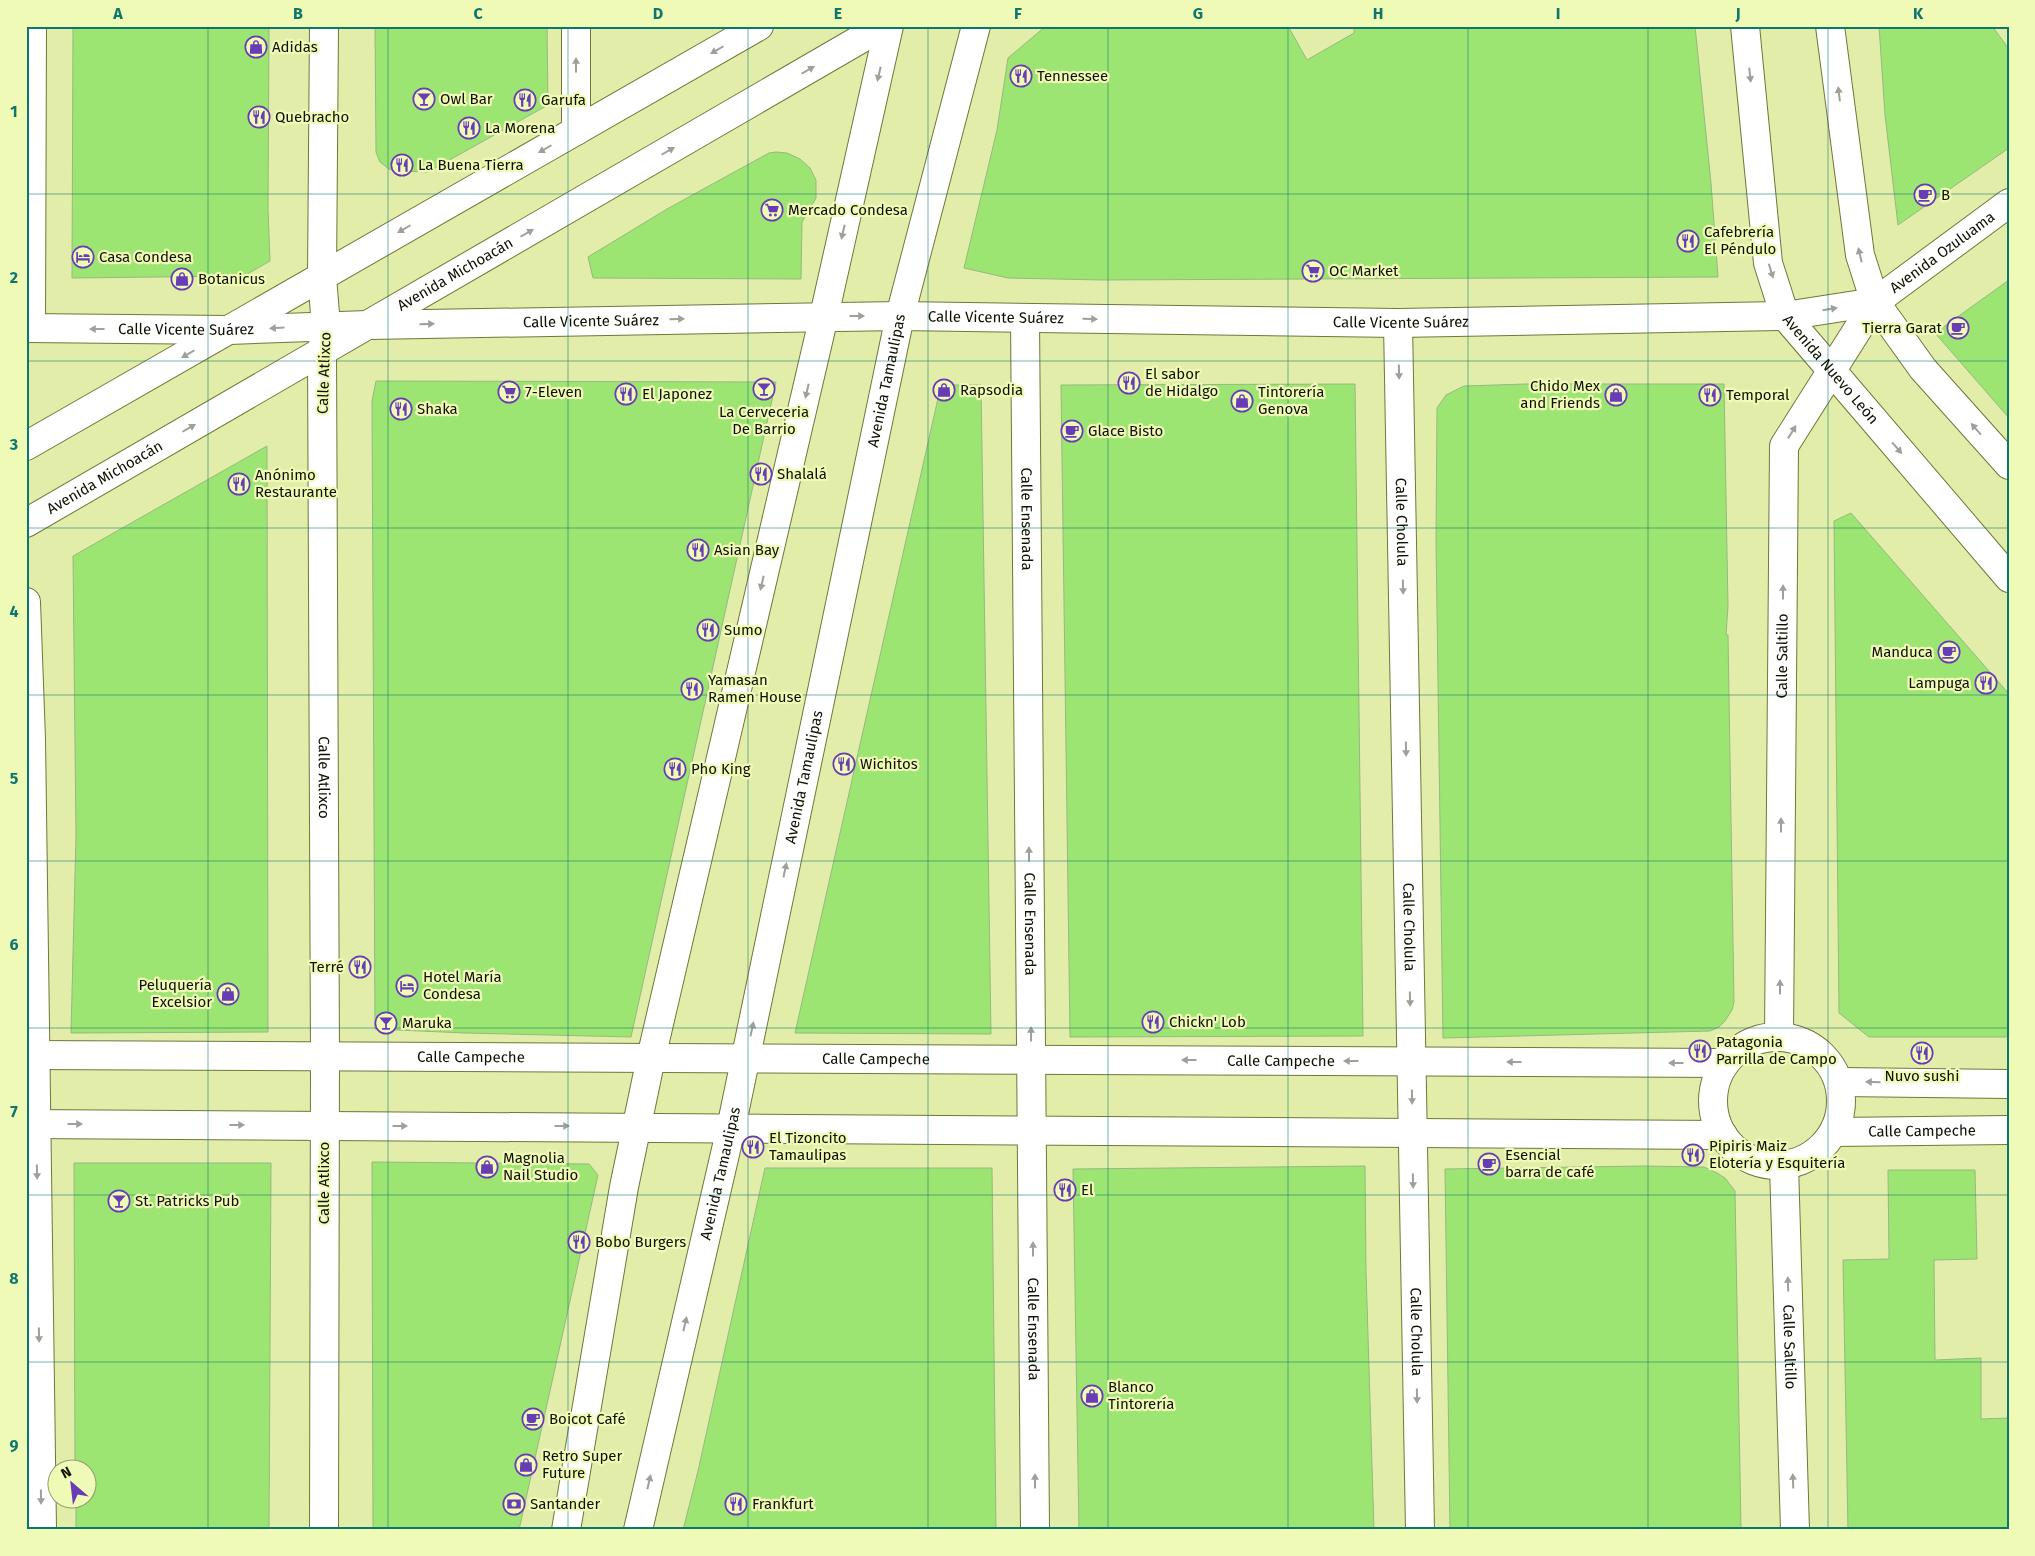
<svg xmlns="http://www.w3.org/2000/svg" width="2035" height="1556" viewBox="0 0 2035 1556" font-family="'Fira Sans',sans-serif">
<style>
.building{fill:#9de572;stroke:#95b981}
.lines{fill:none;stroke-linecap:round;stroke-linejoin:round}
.street-casing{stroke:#707739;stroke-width:30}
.secondary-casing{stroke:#707739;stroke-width:30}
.street{stroke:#fff;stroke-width:28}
.secondary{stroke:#fff;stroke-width:28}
.oneway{fill:#9fa099}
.grid{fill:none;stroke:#0f766e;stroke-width:1;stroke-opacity:0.55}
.labels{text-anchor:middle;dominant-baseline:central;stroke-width:4.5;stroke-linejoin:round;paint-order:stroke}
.poi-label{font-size:15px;fill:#0e1100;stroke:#f0fab7;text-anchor:start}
.street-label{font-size:15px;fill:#0e1100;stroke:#f0fab7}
.neatline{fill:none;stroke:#0f766e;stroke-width:2}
.grid-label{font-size:16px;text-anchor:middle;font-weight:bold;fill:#0f766e}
</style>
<rect width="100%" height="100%" fill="#e3edaa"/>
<path class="building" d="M 73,26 L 269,26 L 268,209 L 270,261 L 244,276 L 72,278 Z
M 375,26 L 547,26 L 548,105 L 428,172 L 395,171 L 389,169 L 380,162 L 376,152 Z
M 1046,26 L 1288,26 L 1307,60 L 1354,33 L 1354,26 L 1695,26 L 1711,183 L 1718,277 L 1102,280 L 1008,278 L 964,268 L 997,130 L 1008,58 Z
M 1879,26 L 1992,26 L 2009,49 L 2009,148 L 1898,225 L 1885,115 Z
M 776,152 L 787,153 L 800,159 L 810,168 L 816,180 L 816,198 L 802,222 L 801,279 L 593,278 L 588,257 L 667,209 L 769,153 Z
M 2009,280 L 2009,418 L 1935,333 Z
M 376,381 L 776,382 L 631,1037 L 465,1033 L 375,1029 L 372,401 Z
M 1355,384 L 1363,1036 L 1070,1037 L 1061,385 Z
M 1526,384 L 1724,384 L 1728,606 L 1726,635 L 1728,635 L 1734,1002 L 1732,1010 L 1725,1021 L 1719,1027 L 1710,1031 L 1443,1038 L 1436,540 L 1437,408 L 1446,395 L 1464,386 Z
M 941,385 L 981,385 L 991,1034 L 795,1033 Z
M 267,446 L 268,1032 L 71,1033 L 76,836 L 73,556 Z
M 1851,513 L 2009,694 L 2009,1037 L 1869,1037 L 1839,1013 L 1834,521 Z
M 372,1162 L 589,1164 L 598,1175 L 519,1530 L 373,1530 Z
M 74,1163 L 271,1163 L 269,1530 L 76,1530 L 76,1498 L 88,1498 L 88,1468 L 75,1468 Z
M 1365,1166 L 1366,1271 L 1374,1530 L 1079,1530 L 1073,1169 Z
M 1644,1166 L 1704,1167 L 1717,1173 L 1725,1178 L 1735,1191 L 1741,1530 L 1450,1530 L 1445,1169 Z
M 765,1168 L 992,1168 L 996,1530 L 683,1530 L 698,1471 Z
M 1888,1170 L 1975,1170 L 1977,1259 L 1934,1260 L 1935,1360 L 1981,1358 L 1981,1419 L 2009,1418 L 2009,1530 L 1848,1530 L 1843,1260 L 1889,1259 Z"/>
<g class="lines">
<g class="street-casing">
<g id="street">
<path id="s1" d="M 324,26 L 322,277 L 326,326 L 322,351 L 325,1057 L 324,1530"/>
<path d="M 576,131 L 576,26"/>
<path id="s2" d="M 1025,318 L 1035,1530"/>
<path id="s3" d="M 1398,323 L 1420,1530"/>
<path id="s4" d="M 26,328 L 229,330 L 368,325 L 900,316 L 1398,323 L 1785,316 L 1875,302"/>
<path d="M 31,328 L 32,26"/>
<path d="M 26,602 L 31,739 L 42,1530"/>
<path id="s5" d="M 1779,1036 L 1784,446 L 1875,302 L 2009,203"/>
<circle cx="1777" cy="1101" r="64"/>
<path id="s6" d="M 26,1055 L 1725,1063"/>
<path d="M 1840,1082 L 2009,1084"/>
<path d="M 26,1124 L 1723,1135"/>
<path id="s7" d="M 1834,1132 L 2009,1130"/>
<path id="s8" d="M 1784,1165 L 1795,1530"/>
</g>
</g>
<g class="secondary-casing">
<g id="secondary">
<path id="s9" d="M 1745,26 L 1768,263 L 1785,316 L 2009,578"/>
<path d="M 1830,26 L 1860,255 L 1875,302 L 1923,369 L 2009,465"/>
<path d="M 26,446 L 759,26"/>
<path id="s10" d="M 26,523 L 883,26"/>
<path d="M 566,1530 L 624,1187 L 651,1058 L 824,316 L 889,26"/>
<path id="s11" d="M 638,1530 L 731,1128 L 900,316 L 976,26"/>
</g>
</g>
<use href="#street" class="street"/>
<use href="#secondary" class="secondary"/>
</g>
<defs><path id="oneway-solid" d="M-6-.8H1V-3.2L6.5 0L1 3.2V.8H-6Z" transform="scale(1.25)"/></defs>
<g class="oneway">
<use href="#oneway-solid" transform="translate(717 50) rotate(150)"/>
<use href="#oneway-solid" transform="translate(576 65) rotate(-90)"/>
<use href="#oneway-solid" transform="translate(808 70) rotate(-30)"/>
<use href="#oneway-solid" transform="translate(879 74) rotate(103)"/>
<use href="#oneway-solid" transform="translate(1750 75) rotate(84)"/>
<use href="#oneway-solid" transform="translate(1839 94) rotate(-97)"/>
<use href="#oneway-solid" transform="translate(545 149) rotate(150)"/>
<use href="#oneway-solid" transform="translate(668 151) rotate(-30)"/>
<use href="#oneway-solid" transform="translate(404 229) rotate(150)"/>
<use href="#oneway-solid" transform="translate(843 232) rotate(103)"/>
<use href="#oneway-solid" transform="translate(527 233) rotate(-30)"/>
<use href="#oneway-solid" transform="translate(1860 255) rotate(-103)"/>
<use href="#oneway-solid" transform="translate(1771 271) rotate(73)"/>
<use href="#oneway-solid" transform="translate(1830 309) rotate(-9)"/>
<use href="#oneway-solid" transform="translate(857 316)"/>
<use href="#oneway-solid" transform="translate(677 319) rotate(-1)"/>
<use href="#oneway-solid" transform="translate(1090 319) rotate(1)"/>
<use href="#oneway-solid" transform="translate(427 324) rotate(-1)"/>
<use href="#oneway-solid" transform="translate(277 328) rotate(177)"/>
<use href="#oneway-solid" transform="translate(97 329) rotate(-180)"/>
<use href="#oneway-solid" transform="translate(188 354) rotate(150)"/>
<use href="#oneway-solid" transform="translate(1399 372) rotate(89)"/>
<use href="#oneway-solid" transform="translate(807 391) rotate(103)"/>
<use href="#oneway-solid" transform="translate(189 428) rotate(-30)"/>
<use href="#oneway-solid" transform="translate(1976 429) rotate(-131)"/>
<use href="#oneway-solid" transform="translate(1792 432) rotate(-58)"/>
<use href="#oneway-solid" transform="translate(1897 448) rotate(49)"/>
<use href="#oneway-solid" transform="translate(762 583) rotate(103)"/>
<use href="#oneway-solid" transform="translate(1403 587) rotate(89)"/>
<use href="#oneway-solid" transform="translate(1783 592) rotate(-90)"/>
<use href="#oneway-solid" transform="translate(1406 749) rotate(89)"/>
<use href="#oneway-solid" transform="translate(1781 825) rotate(-90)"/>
<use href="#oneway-solid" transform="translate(1029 854) rotate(-90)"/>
<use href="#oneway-solid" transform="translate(785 870) rotate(-78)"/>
<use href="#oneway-solid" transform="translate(1780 987) rotate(-90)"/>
<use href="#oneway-solid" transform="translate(1410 999) rotate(89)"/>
<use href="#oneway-solid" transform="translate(752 1029) rotate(-78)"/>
<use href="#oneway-solid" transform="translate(1031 1034) rotate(-90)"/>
<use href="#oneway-solid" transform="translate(1189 1060) rotate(-180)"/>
<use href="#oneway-solid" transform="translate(1351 1061) rotate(-180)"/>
<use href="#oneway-solid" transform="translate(1514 1062) rotate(-180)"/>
<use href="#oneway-solid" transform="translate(1676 1063) rotate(-180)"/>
<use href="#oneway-solid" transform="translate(1873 1082) rotate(-179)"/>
<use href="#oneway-solid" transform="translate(1412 1097) rotate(89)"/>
<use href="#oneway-solid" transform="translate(75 1124)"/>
<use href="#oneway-solid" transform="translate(237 1125)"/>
<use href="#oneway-solid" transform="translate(400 1126)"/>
<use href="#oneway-solid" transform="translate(562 1126)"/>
<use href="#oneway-solid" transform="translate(37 1172) rotate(89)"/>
<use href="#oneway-solid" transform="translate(1413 1181) rotate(89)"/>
<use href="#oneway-solid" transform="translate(1033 1249) rotate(-90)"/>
<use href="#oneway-solid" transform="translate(1788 1284) rotate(-92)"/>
<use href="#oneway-solid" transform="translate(685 1324) rotate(-77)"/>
<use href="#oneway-solid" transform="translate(39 1335) rotate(89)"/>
<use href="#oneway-solid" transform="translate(1417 1396) rotate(89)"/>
<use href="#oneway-solid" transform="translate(1035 1481) rotate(-90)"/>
<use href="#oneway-solid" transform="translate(1793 1481) rotate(-92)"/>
<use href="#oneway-solid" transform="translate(649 1482) rotate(-77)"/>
<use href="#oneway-solid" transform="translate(41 1497) rotate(89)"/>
</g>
<path class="grid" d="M 208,26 L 208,1530M 388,26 L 388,1530M 568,26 L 568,1530M 748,26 L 748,1530M 928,26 L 928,1530M 1108,26 L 1108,1530M 1288,26 L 1288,1530M 1468,26 L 1468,1530M 1648,26 L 1648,1530M 1828,26 L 1828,1530M 26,194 L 2009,194M 26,361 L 2009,361M 26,528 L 2009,528M 26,695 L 2009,695M 26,861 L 2009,861M 26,1028 L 2009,1028M 26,1195 L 2009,1195M 26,1362 L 2009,1362"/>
<defs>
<g id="shop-ring" transform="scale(1.125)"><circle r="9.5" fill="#f0fab7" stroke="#673cb4" stroke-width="1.5"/><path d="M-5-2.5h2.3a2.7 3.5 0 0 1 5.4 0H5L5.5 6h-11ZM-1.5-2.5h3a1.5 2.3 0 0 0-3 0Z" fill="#673cb4"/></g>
<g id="restaurant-ring" transform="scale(1.125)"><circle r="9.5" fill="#f0fab7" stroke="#673cb4" stroke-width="1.5"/><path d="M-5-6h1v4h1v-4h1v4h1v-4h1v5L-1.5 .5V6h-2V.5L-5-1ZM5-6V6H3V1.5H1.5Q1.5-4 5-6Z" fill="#673cb4"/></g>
<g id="bar-ring" transform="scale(1.125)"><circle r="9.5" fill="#f0fab7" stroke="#673cb4" stroke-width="1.5"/><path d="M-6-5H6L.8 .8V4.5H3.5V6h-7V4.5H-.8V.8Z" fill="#673cb4"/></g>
<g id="cafe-ring" transform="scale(1.125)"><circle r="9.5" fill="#f0fab7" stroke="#673cb4" stroke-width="1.5"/><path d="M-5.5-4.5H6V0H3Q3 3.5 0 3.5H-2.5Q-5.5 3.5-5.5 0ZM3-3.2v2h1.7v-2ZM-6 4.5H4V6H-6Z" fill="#673cb4"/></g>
<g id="supermarket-ring" transform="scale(1.125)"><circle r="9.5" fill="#f0fab7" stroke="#673cb4" stroke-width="1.5"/><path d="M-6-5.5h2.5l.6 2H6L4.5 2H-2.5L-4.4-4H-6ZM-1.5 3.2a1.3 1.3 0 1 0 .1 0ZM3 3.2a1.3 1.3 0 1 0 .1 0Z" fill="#673cb4"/></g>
<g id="hotel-ring" transform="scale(1.125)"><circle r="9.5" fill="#f0fab7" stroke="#673cb4" stroke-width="1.5"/><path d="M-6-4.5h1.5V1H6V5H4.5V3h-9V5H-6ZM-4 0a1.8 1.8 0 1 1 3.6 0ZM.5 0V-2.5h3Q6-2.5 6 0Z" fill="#673cb4"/></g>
<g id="bank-ring" transform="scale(1.125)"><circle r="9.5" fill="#f0fab7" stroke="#673cb4" stroke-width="1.5"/><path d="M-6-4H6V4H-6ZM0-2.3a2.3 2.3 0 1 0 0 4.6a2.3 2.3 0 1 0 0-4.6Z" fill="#673cb4"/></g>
</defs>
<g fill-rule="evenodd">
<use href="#shop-ring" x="256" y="47"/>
<use href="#restaurant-ring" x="1021" y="76"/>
<use href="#bar-ring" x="424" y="99"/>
<use href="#restaurant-ring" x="525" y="100"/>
<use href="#restaurant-ring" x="259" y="117"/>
<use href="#restaurant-ring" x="469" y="128"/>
<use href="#restaurant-ring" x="402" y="165"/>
<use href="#cafe-ring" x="1925" y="195"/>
<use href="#supermarket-ring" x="772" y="210"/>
<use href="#restaurant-ring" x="1688" y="241"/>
<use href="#hotel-ring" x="83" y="257"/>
<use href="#supermarket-ring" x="1313" y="271"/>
<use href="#shop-ring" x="182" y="279"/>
<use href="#cafe-ring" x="1958" y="328"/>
<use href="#restaurant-ring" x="1129" y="383"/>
<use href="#bar-ring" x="764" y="389"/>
<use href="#shop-ring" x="944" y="390"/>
<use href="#supermarket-ring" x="509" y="392"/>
<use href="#restaurant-ring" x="626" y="394"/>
<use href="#shop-ring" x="1616" y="395"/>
<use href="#restaurant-ring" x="1710" y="395"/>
<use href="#shop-ring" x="1242" y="401"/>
<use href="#restaurant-ring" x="401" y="409"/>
<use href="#cafe-ring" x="1072" y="431"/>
<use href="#restaurant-ring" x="761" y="474"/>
<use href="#restaurant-ring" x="239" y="484"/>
<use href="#restaurant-ring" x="698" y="550"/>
<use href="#restaurant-ring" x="708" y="630"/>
<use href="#cafe-ring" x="1949" y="652"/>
<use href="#restaurant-ring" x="1986" y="683"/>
<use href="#restaurant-ring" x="692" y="689"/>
<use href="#restaurant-ring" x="844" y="764"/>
<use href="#restaurant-ring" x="675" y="769"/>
<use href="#restaurant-ring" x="360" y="967"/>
<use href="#hotel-ring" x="407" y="986"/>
<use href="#shop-ring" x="228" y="994"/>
<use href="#restaurant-ring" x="1153" y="1022"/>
<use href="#bar-ring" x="386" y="1023"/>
<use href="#restaurant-ring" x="1700" y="1051"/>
<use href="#restaurant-ring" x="1922" y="1053"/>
<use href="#restaurant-ring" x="753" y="1147"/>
<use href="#restaurant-ring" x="1693" y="1155"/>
<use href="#cafe-ring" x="1489" y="1164"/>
<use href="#shop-ring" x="487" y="1167"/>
<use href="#restaurant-ring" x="1065" y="1190"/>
<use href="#bar-ring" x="119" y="1201"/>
<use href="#restaurant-ring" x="579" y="1242"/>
<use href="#shop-ring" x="1092" y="1396"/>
<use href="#cafe-ring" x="533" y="1419"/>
<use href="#shop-ring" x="526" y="1465"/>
<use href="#bank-ring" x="514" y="1504"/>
<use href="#restaurant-ring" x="736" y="1504"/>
</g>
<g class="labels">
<g class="poi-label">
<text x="272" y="47">Adidas</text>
<text x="1037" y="76">Tennessee</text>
<text x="440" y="99">Owl Bar</text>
<text x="541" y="100">Garufa</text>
<text x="275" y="117">Quebracho</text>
<text x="485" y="128">La Morena</text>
<text x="418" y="165">La Buena Tierra</text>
<text x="1941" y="195">B</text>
<text x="788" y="210">Mercado Condesa</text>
<text x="1704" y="232">Cafebrería<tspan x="1704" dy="17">El Péndulo</tspan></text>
<text x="99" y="257">Casa Condesa</text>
<text x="1329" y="271">OC Market</text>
<text x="198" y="279">Botanicus</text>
<text x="1942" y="328" text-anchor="end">Tierra Garat</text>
<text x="1145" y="374">El sabor<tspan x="1145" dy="17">de Hidalgo</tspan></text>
<text x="1600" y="386" text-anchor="end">Chido Mex<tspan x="1600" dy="17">and Friends</tspan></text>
<text x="960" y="390">Rapsodia</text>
<text x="525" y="392">7-Eleven</text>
<text x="1258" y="392">Tintorería<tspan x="1258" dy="17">Genova</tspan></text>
<text x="642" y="394">El Japonez</text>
<text x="1726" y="395">Temporal</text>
<text x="417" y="409">Shaka</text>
<text x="764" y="412" text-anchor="middle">La Cerveceria<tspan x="764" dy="17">De Barrio</tspan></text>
<text x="1088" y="431">Glace Bisto</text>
<text x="777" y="474">Shalalá</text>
<text x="255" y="475">Anónimo<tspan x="255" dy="17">Restaurante</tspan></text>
<text x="714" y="550">Asian Bay</text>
<text x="724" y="630">Sumo</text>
<text x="1933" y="652" text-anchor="end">Manduca</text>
<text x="708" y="680">Yamasan<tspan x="708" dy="17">Ramen House</tspan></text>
<text x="1970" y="683" text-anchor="end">Lampuga</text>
<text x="860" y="764">Wichitos</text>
<text x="691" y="769">Pho King</text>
<text x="344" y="967" text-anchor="end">Terré</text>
<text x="423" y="977">Hotel María<tspan x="423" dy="17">Condesa</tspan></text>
<text x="212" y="985" text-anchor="end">Peluquería<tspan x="212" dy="17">Excelsior</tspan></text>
<text x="1169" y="1022">Chickn' Lob</text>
<text x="402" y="1023">Maruka</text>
<text x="1716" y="1042">Patagonia<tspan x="1716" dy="17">Parrilla de Campo</tspan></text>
<text x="1922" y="1076" text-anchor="middle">Nuvo sushi</text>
<text x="769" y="1138">El Tizoncito<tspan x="769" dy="17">Tamaulipas</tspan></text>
<text x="1709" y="1146">Pipiris Maiz<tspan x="1709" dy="17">Elotería y Esquitería</tspan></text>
<text x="1505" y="1155">Esencial<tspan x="1505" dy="17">barra de café</tspan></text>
<text x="503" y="1158">Magnolia<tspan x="503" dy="17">Nail Studio</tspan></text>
<text x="1081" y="1190">El</text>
<text x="135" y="1201">St. Patricks Pub</text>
<text x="595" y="1242">Bobo Burgers</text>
<text x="1108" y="1387">Blanco<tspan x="1108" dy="17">Tintorería</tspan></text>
<text x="549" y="1419">Boicot Café</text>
<text x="542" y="1456">Retro Super<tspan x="542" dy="17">Future</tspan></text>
<text x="530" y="1504">Santander</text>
<text x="752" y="1504">Frankfurt</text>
</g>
<g class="street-label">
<text stroke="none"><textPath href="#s5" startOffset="844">Avenida Ozuluama</textPath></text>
<text stroke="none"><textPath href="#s10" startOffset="496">Avenida Michoacán</textPath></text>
<text stroke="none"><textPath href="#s4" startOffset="970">Calle Vicente Suárez</textPath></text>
<text stroke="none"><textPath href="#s4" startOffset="565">Calle Vicente Suárez</textPath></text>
<text stroke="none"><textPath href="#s4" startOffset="1375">Calle Vicente Suárez</textPath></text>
<text stroke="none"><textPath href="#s4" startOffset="160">Calle Vicente Suárez</textPath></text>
<text stroke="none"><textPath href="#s9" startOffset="364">Avenida Nuevo León</textPath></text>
<text transform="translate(324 373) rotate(-88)">Calle Atlixco</text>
<text stroke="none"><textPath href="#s11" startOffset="1176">Avenida Tamaulipas</textPath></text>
<text stroke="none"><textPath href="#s10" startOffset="91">Avenida Michoacán</textPath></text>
<text stroke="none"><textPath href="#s2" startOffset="201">Calle Ensenada</textPath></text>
<text stroke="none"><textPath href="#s3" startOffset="199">Calle Cholula</textPath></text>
<text stroke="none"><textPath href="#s5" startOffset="380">Calle Saltillo</textPath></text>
<text stroke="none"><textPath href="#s11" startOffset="771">Avenida Tamaulipas</textPath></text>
<text stroke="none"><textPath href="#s1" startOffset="752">Calle Atlixco</textPath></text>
<text stroke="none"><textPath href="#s2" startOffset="606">Calle Ensenada</textPath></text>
<text stroke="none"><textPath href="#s3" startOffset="604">Calle Cholula</textPath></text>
<text stroke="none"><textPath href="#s6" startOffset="445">Calle Campeche</textPath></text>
<text stroke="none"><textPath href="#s6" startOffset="850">Calle Campeche</textPath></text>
<text stroke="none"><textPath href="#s6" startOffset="1255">Calle Campeche</textPath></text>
<text stroke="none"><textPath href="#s7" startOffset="88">Calle Campeche</textPath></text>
<text stroke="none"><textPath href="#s11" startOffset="366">Avenida Tamaulipas</textPath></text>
<text transform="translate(324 1183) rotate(-90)">Calle Atlixco</text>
<text stroke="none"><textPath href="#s2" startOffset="1011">Calle Ensenada</textPath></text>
<text stroke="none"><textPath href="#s3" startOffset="1009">Calle Cholula</textPath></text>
<text stroke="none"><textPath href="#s8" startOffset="182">Calle Saltillo</textPath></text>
</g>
</g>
<rect width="2035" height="1556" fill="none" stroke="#f0fab7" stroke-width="55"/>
<g transform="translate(72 1484) rotate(332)"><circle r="24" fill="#f0fab7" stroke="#969d6e"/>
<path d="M0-4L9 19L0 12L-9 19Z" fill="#673cb4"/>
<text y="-8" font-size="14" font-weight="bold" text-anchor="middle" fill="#0e1100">N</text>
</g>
<rect x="28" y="28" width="1980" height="1500" class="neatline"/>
<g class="grid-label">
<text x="118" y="19">A</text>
<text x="298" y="19">B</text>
<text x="478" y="19">C</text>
<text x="658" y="19">D</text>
<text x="838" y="19">E</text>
<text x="1018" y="19">F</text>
<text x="1198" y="19">G</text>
<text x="1378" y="19">H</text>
<text x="1558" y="19">I</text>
<text x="1738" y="19">J</text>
<text x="1918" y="19">K</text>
<text x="14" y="117">1</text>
<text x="14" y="283">2</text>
<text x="14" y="450">3</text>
<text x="14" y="617">4</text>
<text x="14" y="784">5</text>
<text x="14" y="950">6</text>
<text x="14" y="1117">7</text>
<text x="14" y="1284">8</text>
<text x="14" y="1451">9</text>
</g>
</svg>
